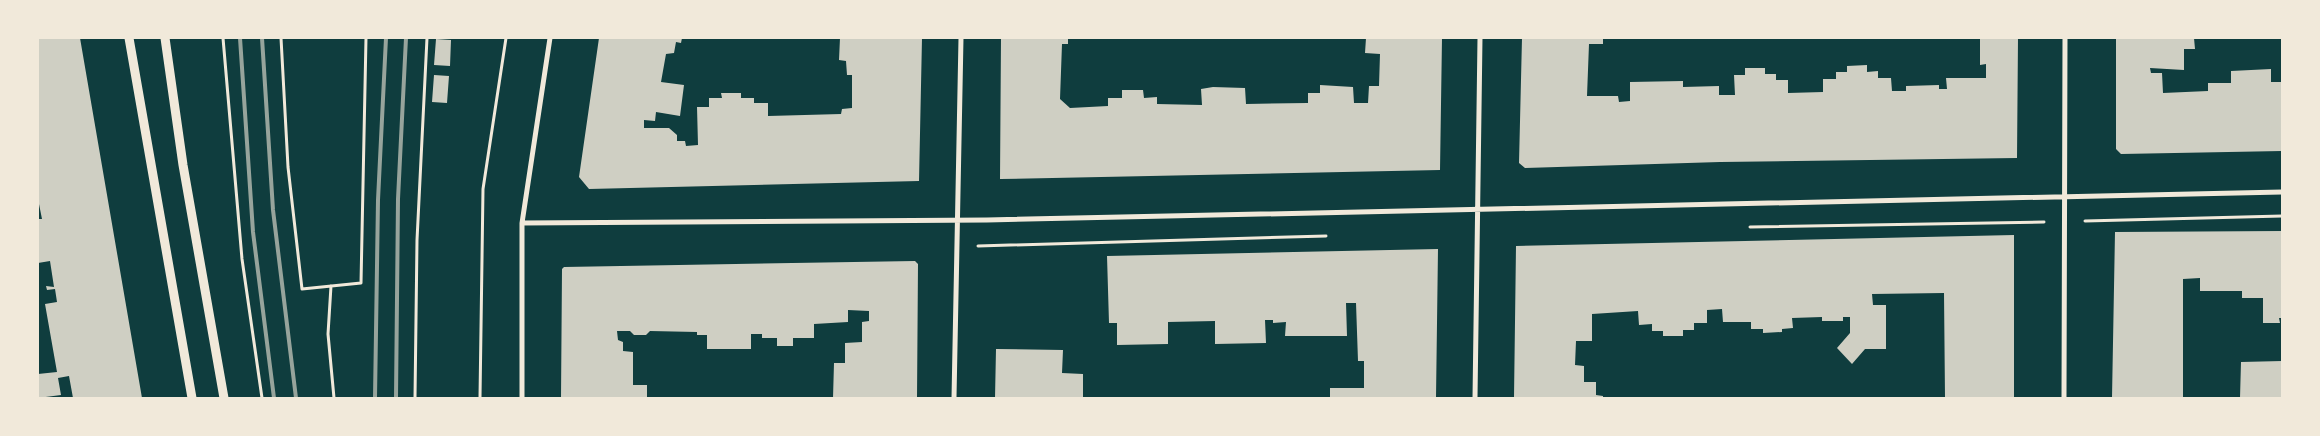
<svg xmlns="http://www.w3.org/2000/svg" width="2320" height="436" viewBox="0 0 2320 436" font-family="'Work Sans',sans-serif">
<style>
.building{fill:#cfcfc3}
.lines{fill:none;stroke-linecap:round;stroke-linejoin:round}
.path{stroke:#f1e9da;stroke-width:3}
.minor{stroke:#f1e9da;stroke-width:5}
.tertiary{stroke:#f1e9da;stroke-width:9}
.rail{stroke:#97a49c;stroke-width:4}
</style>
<rect width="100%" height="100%" fill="#0f3d3e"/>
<path class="building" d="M 38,38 L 80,38 L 142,398 L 73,398 L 69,376 L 58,378 L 61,395 L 38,398 L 38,374 L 57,372 L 45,304 L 57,302 L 55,289 L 47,290 L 46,286 L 54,287 L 50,261 L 38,263 L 38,219 L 42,219 L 38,199 Z
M 599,38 L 682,38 L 681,43 L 676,42 L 674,53 L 666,54 L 661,82 L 684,85 L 680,116 L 656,112 L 655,121 L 644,120 L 644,128 L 669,128 L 677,135 L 677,141 L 685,141 L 686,146 L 698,145 L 697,107 L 709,107 L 709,98 L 722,98 L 721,93 L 741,93 L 741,98 L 754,98 L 754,103 L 768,103 L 768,116 L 841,114 L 842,109 L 852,108 L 852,75 L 847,75 L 846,61 L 839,60 L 840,38 L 922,38 L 919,181 L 589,189 L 579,177 Z
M 1001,38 L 1068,38 L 1068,44 L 1062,44 L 1060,99 L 1070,108 L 1108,106 L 1108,98 L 1122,98 L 1122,90 L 1143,90 L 1144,98 L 1157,97 L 1157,104 L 1202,105 L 1201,89 L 1213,87 L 1245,88 L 1246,104 L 1308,103 L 1308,93 L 1320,93 L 1320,85 L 1353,87 L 1354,103 L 1368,103 L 1369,86 L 1379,86 L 1380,54 L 1365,53 L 1366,38 L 1442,38 L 1440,170 L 1000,179 Z
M 1522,38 L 1603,38 L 1603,44 L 1589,44 L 1587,96 L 1618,96 L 1619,102 L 1630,101 L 1630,82 L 1683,81 L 1683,87 L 1719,86 L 1719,95 L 1735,95 L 1734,75 L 1745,75 L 1745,68 L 1765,68 L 1765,74 L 1776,74 L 1776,80 L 1788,80 L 1788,93 L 1823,92 L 1823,79 L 1836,79 L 1836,72 L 1847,72 L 1847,66 L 1867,65 L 1867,72 L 1878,71 L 1878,78 L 1891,78 L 1892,91 L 1906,91 L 1906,86 L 1939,85 L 1939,89 L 1947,89 L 1946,78 L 1986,78 L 1986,64 L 1980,65 L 1980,38 L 2018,38 L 2017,158 L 1720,162 L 1525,168 L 1519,163 Z
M 2116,38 L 2194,38 L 2195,49 L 2184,49 L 2184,70 L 2150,68 L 2151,73 L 2162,73 L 2163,93 L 2208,91 L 2208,83 L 2231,83 L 2231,71 L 2271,69 L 2271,82 L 2282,82 L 2282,151 L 2121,154 L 2116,149 Z
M 436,39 L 451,40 L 450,66 L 434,65 Z
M 434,75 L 449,76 L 447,103 L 432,102 Z
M 2282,231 L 2282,318 L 2279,318 L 2280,323 L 2263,323 L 2263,298 L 2242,298 L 2242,291 L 2200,291 L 2200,278 L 2183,279 L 2183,398 L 2112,398 L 2115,232 Z
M 2014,235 L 2014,398 L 1945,398 L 1944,293 L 1872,294 L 1873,305 L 1886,305 L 1886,349 L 1865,349 L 1852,364 L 1837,348 L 1850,333 L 1850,317 L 1843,317 L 1843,321 L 1822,321 L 1822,317 L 1792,318 L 1793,328 L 1782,329 L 1782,332 L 1763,333 L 1763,329 L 1751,329 L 1751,322 L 1723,322 L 1722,309 L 1707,310 L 1707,323 L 1694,323 L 1694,330 L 1683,330 L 1683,336 L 1663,336 L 1663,331 L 1652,331 L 1652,324 L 1639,325 L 1638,311 L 1592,314 L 1592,341 L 1576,341 L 1575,365 L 1584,366 L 1584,382 L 1596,382 L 1596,395 L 1603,396 L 1603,398 L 1514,398 L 1516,246 Z
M 1438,249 L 1436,398 L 1330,398 L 1330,388 L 1364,388 L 1364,361 L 1358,361 L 1356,303 L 1346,303 L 1347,336 L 1285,336 L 1286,322 L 1273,323 L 1273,320 L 1265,320 L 1266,343 L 1215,344 L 1215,321 L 1168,322 L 1168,344 L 1117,345 L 1117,323 L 1109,323 L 1107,256 Z
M 915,261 L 918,264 L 917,398 L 833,398 L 834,363 L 845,363 L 845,343 L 862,342 L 862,322 L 869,321 L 869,311 L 848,310 L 848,322 L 814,324 L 814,338 L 793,338 L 793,346 L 777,346 L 777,338 L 762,338 L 762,334 L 751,334 L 751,349 L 707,349 L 707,335 L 697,335 L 697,332 L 650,331 L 646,335 L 634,335 L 630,331 L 617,331 L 618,340 L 623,342 L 623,351 L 633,352 L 633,385 L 647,385 L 647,398 L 561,398 L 562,269 L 564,267 Z
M 996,349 L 1063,350 L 1062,373 L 1083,374 L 1083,398 L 995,398 Z
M 2282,361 L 2282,398 L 2240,398 L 2241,362 Z"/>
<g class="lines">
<path class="path" d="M 223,38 L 242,259 L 262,398
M 281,38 L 288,167 L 302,289 L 361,283 L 366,38
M 2085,221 L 2282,216
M 1750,227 L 2044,222
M 978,246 L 1326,236
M 331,286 L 328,334 L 334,398
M 415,398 L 417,240 L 427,38
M 480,398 L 483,189 L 506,38"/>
<path class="minor" d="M 522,223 L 987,220 L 2282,192
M 522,398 L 522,223 L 550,38
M 954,398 L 961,38
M 1475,398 L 1480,38
M 2064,398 L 2065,38"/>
<path class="tertiary" d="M 129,38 L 192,398
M 165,38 L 183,165 L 224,398"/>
<path class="rail" d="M 240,38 L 253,232 L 274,398
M 262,38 L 273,210 L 296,398
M 375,398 L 378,200 L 386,38
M 396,398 L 398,199 L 406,38"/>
</g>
<rect width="2320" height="436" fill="none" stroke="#f1e9da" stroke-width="78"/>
</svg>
